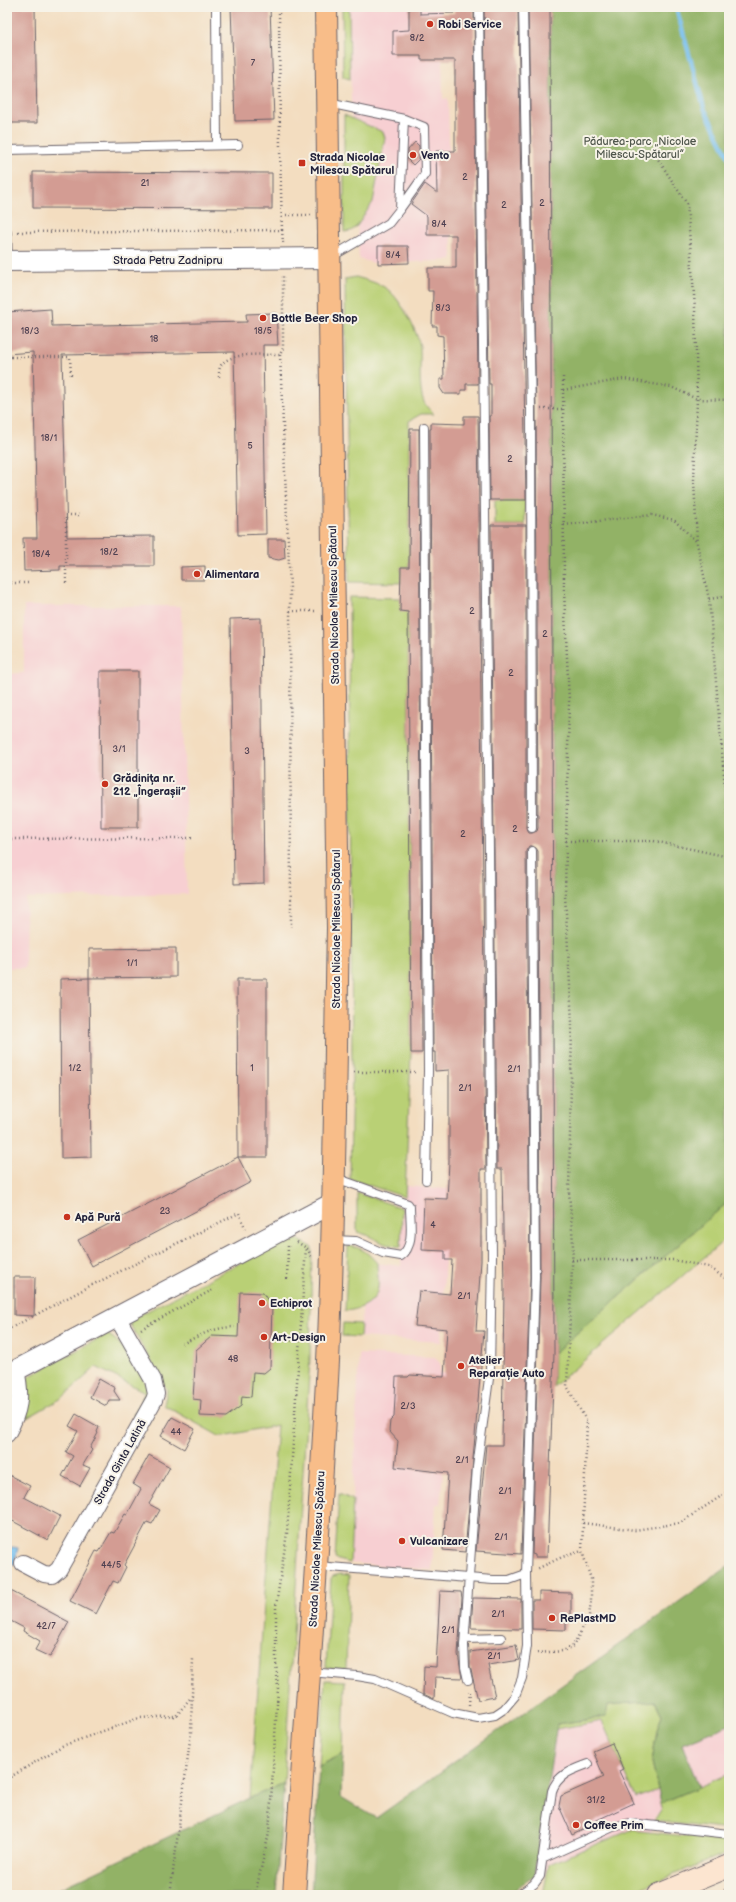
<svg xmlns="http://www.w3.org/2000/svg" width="736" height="1902" viewBox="0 0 736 1902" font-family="'Balsamiq Sans',sans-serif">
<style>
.built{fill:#f7cfd2}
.green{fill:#b9d075;stroke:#6e7958}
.forest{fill:#92b266;stroke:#5a6a50}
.water{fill:#77c0ef;stroke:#4c7195}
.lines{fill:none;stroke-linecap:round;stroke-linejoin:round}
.stream{stroke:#77c0ef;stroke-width:4.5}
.building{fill:#d39c93}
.service-casing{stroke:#6b636a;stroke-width:10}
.minor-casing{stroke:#6b636a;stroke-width:18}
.tertiary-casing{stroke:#6b636a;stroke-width:22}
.secondary-casing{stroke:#6b636a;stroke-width:24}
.primary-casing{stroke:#6b636a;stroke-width:24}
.path{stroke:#6b636a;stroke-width:2.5;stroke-dasharray:1 3;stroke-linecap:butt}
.service{stroke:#fff;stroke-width:8}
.minor{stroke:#fff;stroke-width:16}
.tertiary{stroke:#fff;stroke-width:20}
.secondary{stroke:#fce5d0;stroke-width:22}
.primary{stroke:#f8bd89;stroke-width:22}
.poi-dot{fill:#c8321e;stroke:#f7f3e8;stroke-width:1.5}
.labels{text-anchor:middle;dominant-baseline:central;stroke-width:4;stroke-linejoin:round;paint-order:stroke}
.number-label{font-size:9px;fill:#4e4051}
.poi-label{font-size:11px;font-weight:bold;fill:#22223b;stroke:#f7f3e8;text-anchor:start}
.park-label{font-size:11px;fill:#4f564c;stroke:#f7f3e8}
.street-label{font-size:11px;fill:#22223b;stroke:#f7f3e8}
</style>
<rect width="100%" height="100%" fill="#f7f3e8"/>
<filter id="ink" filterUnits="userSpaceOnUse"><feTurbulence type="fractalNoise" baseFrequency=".025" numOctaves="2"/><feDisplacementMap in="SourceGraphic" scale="8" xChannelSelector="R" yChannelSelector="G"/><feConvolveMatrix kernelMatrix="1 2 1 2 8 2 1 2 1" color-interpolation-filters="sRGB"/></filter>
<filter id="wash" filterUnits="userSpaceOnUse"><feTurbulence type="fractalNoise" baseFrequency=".012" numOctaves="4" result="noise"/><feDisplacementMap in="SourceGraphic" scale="16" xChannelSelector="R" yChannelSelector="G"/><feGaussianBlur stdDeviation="0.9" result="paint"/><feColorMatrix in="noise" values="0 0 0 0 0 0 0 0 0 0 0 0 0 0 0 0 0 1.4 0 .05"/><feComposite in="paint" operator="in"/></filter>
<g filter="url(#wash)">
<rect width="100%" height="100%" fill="#f3ddc0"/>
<path class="built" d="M 349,7 L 441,7 L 443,99 L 448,98 L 452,260 L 378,264 L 359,259 L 351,97 Z
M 24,606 L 181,606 L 187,894 L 26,898 L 25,968 L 7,968 L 7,674 L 24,673 Z
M 406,1186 L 448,1189 L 441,1342 L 360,1337 L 366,1262 L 401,1266 L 402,1208 Z
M 359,1354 L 434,1357 L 440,1363 L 440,1373 L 452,1375 L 440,1504 L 436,1504 L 432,1570 L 350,1563 Z
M 606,1717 L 652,1762 L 662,1808 L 654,1818 L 651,1835 L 547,1874 L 534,1876 L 557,1724 Z
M 729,1725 L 729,1774 L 699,1787 L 681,1744 Z"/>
<path class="green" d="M 342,7 L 349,7 L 350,79 L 343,77 Z
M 344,115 L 383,132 L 385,138 L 373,202 L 357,226 L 351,231 L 344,232 Z
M 356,277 C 366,280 379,283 387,289 C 400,298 418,332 420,347 C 421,363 418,388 424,402 C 426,407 431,411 434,414 L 421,414 L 409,421 L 409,567 L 401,567 L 401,583 L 349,582 L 345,279 Z
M 495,500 L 525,500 L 525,525 L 495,525 Z
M 349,597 L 401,598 L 400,611 L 408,612 L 411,1053 L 405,1197 L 350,1179 L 352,1067 Z
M 357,1193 L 402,1208 L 401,1247 L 385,1244 L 367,1235 L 357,1232 Z
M 729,1201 L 729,1236 L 553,1387 L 554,1353 Z
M 287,1239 L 299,1240 L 312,1247 L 310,1358 L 284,1783 L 250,1798 L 277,1425 L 224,1436 L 219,1436 L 164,1405 L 167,1390 L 128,1321 Z
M 348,1246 C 362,1247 368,1253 377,1263 C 377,1271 380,1284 377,1292 C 373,1305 357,1310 345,1311 Z
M 343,1323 L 361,1324 L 360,1337 L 342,1336 Z
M 107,1334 C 128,1346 137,1369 149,1389 L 148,1394 L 136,1417 L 133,1415 L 145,1392 L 96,1367 L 62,1398 L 27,1418 L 28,1377 Z
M 339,1494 L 353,1500 L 350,1563 L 335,1559 Z
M 340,1574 L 349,1575 L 346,1669 L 326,1668 L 331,1578 L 333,1576 Z
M 325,1680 L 345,1681 L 343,1754 L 319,1766 Z
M 655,1701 L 662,1715 L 657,1730 L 652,1762 L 658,1790 L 636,1798 L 602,1721 L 556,1729 L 557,1724 L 606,1717 L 607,1705 Z
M 729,1774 L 729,1830 L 654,1821 L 662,1808 L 661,1803 Z
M 631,1830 L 729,1841 L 729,1852 L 624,1895 L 543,1895 L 549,1864 Z"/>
<path class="forest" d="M 550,7 L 729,7 L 729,1201 L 554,1353 Z
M 729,1566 L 729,1725 L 682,1744 L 699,1787 L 661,1803 L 652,1762 L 657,1730 L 662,1715 L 655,1701 L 608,1705 L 606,1717 L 557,1724 L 534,1876 L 507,1895 L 311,1895 L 319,1766 L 343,1754 L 341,1797 L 376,1818 Z
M 284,1783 L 276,1895 L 46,1895 L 250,1798 Z"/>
<path class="water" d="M 13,1547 L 18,1548 L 14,1565 L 7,1561 L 7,1549 Z"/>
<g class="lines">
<path class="stream" d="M 676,7 L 704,108 L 729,158"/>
</g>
<g id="blocks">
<path class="building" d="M 7,7 L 35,7 L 37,123 L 7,123 Z
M 231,7 L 270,7 L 274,120 L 235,121 Z
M 409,7 L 420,7 L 420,14 L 454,13 L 454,7 L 474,7 L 478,384 L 466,384 L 466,390 L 461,390 L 461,394 L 444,394 L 440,388 L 440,379 L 444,379 L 443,336 L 437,335 L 437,326 L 432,326 L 433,291 L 428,291 L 428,268 L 456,268 L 456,235 L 427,235 L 427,216 L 411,204 L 425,184 L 437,193 L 436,151 L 455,151 L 455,60 L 421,60 L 421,56 L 393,56 L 393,31 L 409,30 Z
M 484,7 L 518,7 L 526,500 L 490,500 L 489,416 L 491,416 L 491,384 L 489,384 Z
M 528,7 L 550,7 L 554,1353 L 547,1557 L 535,1557 L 535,1555 L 532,1554 L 540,1277 L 538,851 L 536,848 L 532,846 L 529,846 L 526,851 L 530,1277 L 521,1554 L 476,1551 L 486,1445 L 502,1445 L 504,1288 L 502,1169 L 497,1169 L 491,525 L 526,525 L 526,828 L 529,833 L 532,833 L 537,831 L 538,828 L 536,409 Z
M 415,142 L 419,146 L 419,159 L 413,165 L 408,160 L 408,150 Z
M 33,172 L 272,173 L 272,209 L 33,208 Z
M 378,246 L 408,246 L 409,263 L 378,264 Z
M 51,309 L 52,326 L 247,322 L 246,314 L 276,313 L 278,345 L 263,345 L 266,534 L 238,535 L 234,352 L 62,355 L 67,537 L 154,536 L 154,566 L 60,566 L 60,570 L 24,571 L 23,538 L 37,538 L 33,352 L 7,354 L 7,312 Z
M 464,416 L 478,416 L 486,1169 L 481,1169 L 481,1261 L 476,1331 L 484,1331 L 465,1552 L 443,1550 L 448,1473 L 395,1467 L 398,1441 L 389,1431 L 390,1421 L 394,1417 L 396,1377 L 408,1377 L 410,1375 L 444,1377 L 447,1329 L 415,1326 L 419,1291 L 450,1294 L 452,1260 L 445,1260 L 445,1251 L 422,1250 L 424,1198 L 447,1199 L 449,1162 L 449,1070 L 435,1071 L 435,1052 L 433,1052 L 430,429 L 431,429 L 431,423 L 464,424 Z
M 410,429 L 419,429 L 422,1053 L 411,1053 L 408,612 L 400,611 L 401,567 L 409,567 Z
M 268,539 L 284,539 L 285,558 L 279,560 L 268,558 Z
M 205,566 L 205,580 L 181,580 L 181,567 Z
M 261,618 L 264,883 L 234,884 L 230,619 Z
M 100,671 L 138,671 L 138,827 L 101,827 Z
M 176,948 L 176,977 L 89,978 L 89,949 Z
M 89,978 L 91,1157 L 61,1158 L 60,979 Z
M 237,979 L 267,979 L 267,1157 L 238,1157 Z
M 238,1157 L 251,1182 L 92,1266 L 78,1240 Z
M 14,1277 L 35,1277 L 34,1316 L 14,1315 Z
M 240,1292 L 263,1293 L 272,1307 L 270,1368 L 264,1373 L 253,1372 L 251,1397 L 242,1396 L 241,1406 L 226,1417 L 200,1416 L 201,1400 L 193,1399 L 196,1350 L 212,1336 L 238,1337 Z
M 99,1379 L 115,1388 L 114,1391 L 120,1400 L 109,1400 L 106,1406 L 90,1397 Z
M 76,1414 L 99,1427 L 97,1432 L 98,1433 L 90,1448 L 92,1450 L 83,1465 L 90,1468 L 80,1486 L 62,1476 L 73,1456 L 66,1452 L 78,1431 L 69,1426 Z
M 172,1417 L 195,1429 L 184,1449 L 161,1436 Z
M 149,1455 L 170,1467 L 149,1504 L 160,1510 L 152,1524 L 147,1522 L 124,1565 L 126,1567 L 118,1583 L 113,1581 L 96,1614 L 70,1601 L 96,1551 L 99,1552 L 111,1532 L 114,1533 L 125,1514 L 127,1515 L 141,1489 L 133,1484 Z
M 7,1474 L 30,1486 L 24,1497 L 60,1516 L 48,1540 L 7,1518 Z
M 7,1589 L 69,1622 L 50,1657 L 35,1650 L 40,1641 L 23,1631 L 24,1628 L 7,1619 Z
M 440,1591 L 461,1592 L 462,1598 L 458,1654 L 462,1678 L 435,1677 L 434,1699 L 423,1694 L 424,1666 L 436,1667 Z
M 539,1592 L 571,1593 L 571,1615 L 566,1615 L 566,1630 L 532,1629 L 532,1600 L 539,1600 Z
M 473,1598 L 521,1599 L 521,1629 L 471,1628 Z
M 516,1645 L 519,1660 L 488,1665 L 495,1697 L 478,1700 L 470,1666 L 470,1652 Z
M 612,1743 L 623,1769 L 619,1771 L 634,1803 L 584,1826 L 585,1829 L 572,1835 L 559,1806 L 561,1796 L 604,1777 L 593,1751 Z"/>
</g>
</g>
<g filter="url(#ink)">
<use href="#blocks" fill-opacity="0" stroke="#6b636a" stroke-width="1"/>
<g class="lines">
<g class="service-casing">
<path id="service" d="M 216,7 L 217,145
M 523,7 L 531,409 L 532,828
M 328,103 L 404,119 L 400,209 L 389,223 L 331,257
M 7,150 L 238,145
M 400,209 L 425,174 L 424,127 L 404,119
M 7,233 L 8,260
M 424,427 L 428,1071 L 426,1180
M 333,1240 L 356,1241 L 383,1253 L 401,1256 C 415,1246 410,1222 410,1207 L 408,1204 L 336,1178
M 317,1566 L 493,1580 L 509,1580 L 526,1574
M 465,1639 L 501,1638
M 309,1672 L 357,1676 L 375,1679 L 453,1713 L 478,1718 L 495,1715 L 504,1709 L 515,1696 L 522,1678 L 527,1646 L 526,1574 L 535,1277 L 532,851
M 468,1680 L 465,1667 L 464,1645 L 477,1467 L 490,1371 L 492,1257 L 489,851 L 479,7
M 542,1859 L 613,1827 L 630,1823 L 729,1834
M 519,1895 L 534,1884 L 540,1876 L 552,1791 C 558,1774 572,1770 588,1764"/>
</g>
<g class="minor-casing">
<path id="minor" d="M 7,1434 C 20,1410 22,1397 16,1370
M 23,1563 L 44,1574 L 52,1575 L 59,1569 L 154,1400 L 156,1394 L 153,1380 L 117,1317"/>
</g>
<g class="tertiary-casing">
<path id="tertiary" d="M 7,261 L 329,258
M 7,1375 L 333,1203"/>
</g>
<g class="secondary-casing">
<path id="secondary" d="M 659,1895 L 729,1866"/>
</g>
<g class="primary-casing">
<path id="primary" d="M 294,1895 C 306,1717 319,1539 328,1361 C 335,1217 335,1072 338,928 L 326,7"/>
</g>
<path class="path" d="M 654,153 L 687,204 L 695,308 L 697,399 L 694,479 L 697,543 L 709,599 L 729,835
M 282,215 L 311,215
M 282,230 L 283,243
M 18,232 L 282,230 L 280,150 L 279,7
M 280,355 L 290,589 L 291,927
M 7,357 L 70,357 L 71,376
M 219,377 C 219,374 219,370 220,367 C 227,351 266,355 280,355 L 283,348 L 283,276
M 563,377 L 564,591 L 569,701 L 565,894 L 572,1022 L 569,1191 L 573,1243 L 567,1386 L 587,1422 L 582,1551
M 563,390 L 624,379 L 671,387 L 697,399 L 729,400
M 541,409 L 563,409
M 564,525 L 652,515 L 674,520 L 697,542
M 7,583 L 31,583
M 66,583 L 66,515 L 80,515
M 709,599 L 729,596
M 290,611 L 317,611
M 7,839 L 192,838
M 566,841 L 654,841 L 729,857
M 354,1072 L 418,1072
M 297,1242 L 308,1249 L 312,1259
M 572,1260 L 673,1260 L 709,1267 L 729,1281
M 287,1279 L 288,1246
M 141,1329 L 214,1289
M 7,1330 L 90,1286 L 239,1213 L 246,1230
M 283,1340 L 300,1341
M 182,1344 C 200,1335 215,1327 235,1327
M 583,1523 L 635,1530 L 680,1523 L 729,1491
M 537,1653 L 563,1651 L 573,1646 L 589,1616 L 591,1601 L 591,1579 L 582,1551 L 562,1557 L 537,1569
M 469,1705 L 470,1690
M 7,1779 L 62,1746 L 139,1718 L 176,1716 L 192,1696
M 170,1895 L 191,1732 L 193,1658
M 255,1895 L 269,1833 L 278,1688 L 276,1661 L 276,1606 L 287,1533 L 306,1247
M 713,1895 L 729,1888"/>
<use href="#service" class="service"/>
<use href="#minor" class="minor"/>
<use href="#tertiary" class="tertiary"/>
<use href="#secondary" class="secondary"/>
<use href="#primary" class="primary"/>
</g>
</g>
<g class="poi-dot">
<circle cx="430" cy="24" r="4"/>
<circle cx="413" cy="155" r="4"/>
<rect x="298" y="159" width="8" height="8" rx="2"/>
<circle cx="263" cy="318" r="4"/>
<circle cx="197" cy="574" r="4"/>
<circle cx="105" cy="784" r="4"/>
<circle cx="67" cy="1217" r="4"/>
<circle cx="262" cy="1303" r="4"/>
<circle cx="264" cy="1337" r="4"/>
<circle cx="461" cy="1366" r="4"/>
<circle cx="402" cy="1541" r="4"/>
<circle cx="552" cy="1618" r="4"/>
<circle cx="576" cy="1825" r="4"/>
</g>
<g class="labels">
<g class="number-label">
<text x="417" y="38">8/2</text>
<text x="253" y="63">7</text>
<text x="465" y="177">2</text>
<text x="145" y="183">21</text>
<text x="542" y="203">2</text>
<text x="504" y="205">2</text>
<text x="439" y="224">8/4</text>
<text x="393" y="255">8/4</text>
<text x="443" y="308">8/3</text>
<text x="30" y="331">18/3</text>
<text x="263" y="331">18/5</text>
<text x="154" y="339">18</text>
<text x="49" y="438">18/1</text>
<text x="250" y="446">5</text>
<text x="510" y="459">2</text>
<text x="109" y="552">18/2</text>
<text x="41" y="554">18/4</text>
<text x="472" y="611">2</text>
<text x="545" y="634">2</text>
<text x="511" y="673">2</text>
<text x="119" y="749">3/1</text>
<text x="247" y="751">3</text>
<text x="515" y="829">2</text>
<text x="463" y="834">2</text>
<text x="132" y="963">1/1</text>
<text x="75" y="1068">1/2</text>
<text x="252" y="1068">1</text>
<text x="514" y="1069">2/1</text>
<text x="465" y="1088">2/1</text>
<text x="165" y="1211">23</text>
<text x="433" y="1225">4</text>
<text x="464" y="1296">2/1</text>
<text x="233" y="1359">48</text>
<text x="408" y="1406">2/3</text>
<text x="176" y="1432">44</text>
<text x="462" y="1460">2/1</text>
<text x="505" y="1491">2/1</text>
<text x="501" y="1537">2/1</text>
<text x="111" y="1565">44/5</text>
<text x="498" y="1614">2/1</text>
<text x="46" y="1626">42/7</text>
<text x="448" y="1630">2/1</text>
<text x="494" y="1656">2/1</text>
<text x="596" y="1800">31/2</text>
</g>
<g class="poi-label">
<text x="438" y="24">Robi Service</text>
<text x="421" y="155">Vento</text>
<text x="310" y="157">Strada Nicolae<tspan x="310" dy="13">Milescu Spătarul</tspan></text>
<text x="271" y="318">Bottle Beer Shop</text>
<text x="205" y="574">Alimentara</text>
<text x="113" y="778">Grădinița nr.<tspan x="113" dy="13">212 „Îngerașii”</tspan></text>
<text x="75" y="1217">Apă Pură</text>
<text x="270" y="1303">Echiprot</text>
<text x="272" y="1337">Art-Design</text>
<text x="469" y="1360">Atelier<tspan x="469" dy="13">Reparație Auto</tspan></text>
<text x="410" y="1541">Vulcanizare</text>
<text x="560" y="1618">RePlastMD</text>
<text x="584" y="1825">Coffee Prim</text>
</g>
<g class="park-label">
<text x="640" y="141">Pădurea-parc „Nicolae<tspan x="640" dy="13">Milescu-Spătarul”</tspan></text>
</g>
<g class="street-label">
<text x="168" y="260">Strada Petru Zadnipru</text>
<text transform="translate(334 605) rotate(-91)">Strada Nicolae Milescu Spătarul</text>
<text transform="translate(336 929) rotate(-90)">Strada Nicolae Milescu Spătarul</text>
<text transform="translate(120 1462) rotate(-61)">Strada Ginta Latină</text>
<text transform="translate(317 1549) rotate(-87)">Strada Nicolae Milescu Spătaru</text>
</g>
</g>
<rect width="736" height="1902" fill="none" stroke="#f7f3e8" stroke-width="24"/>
</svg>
